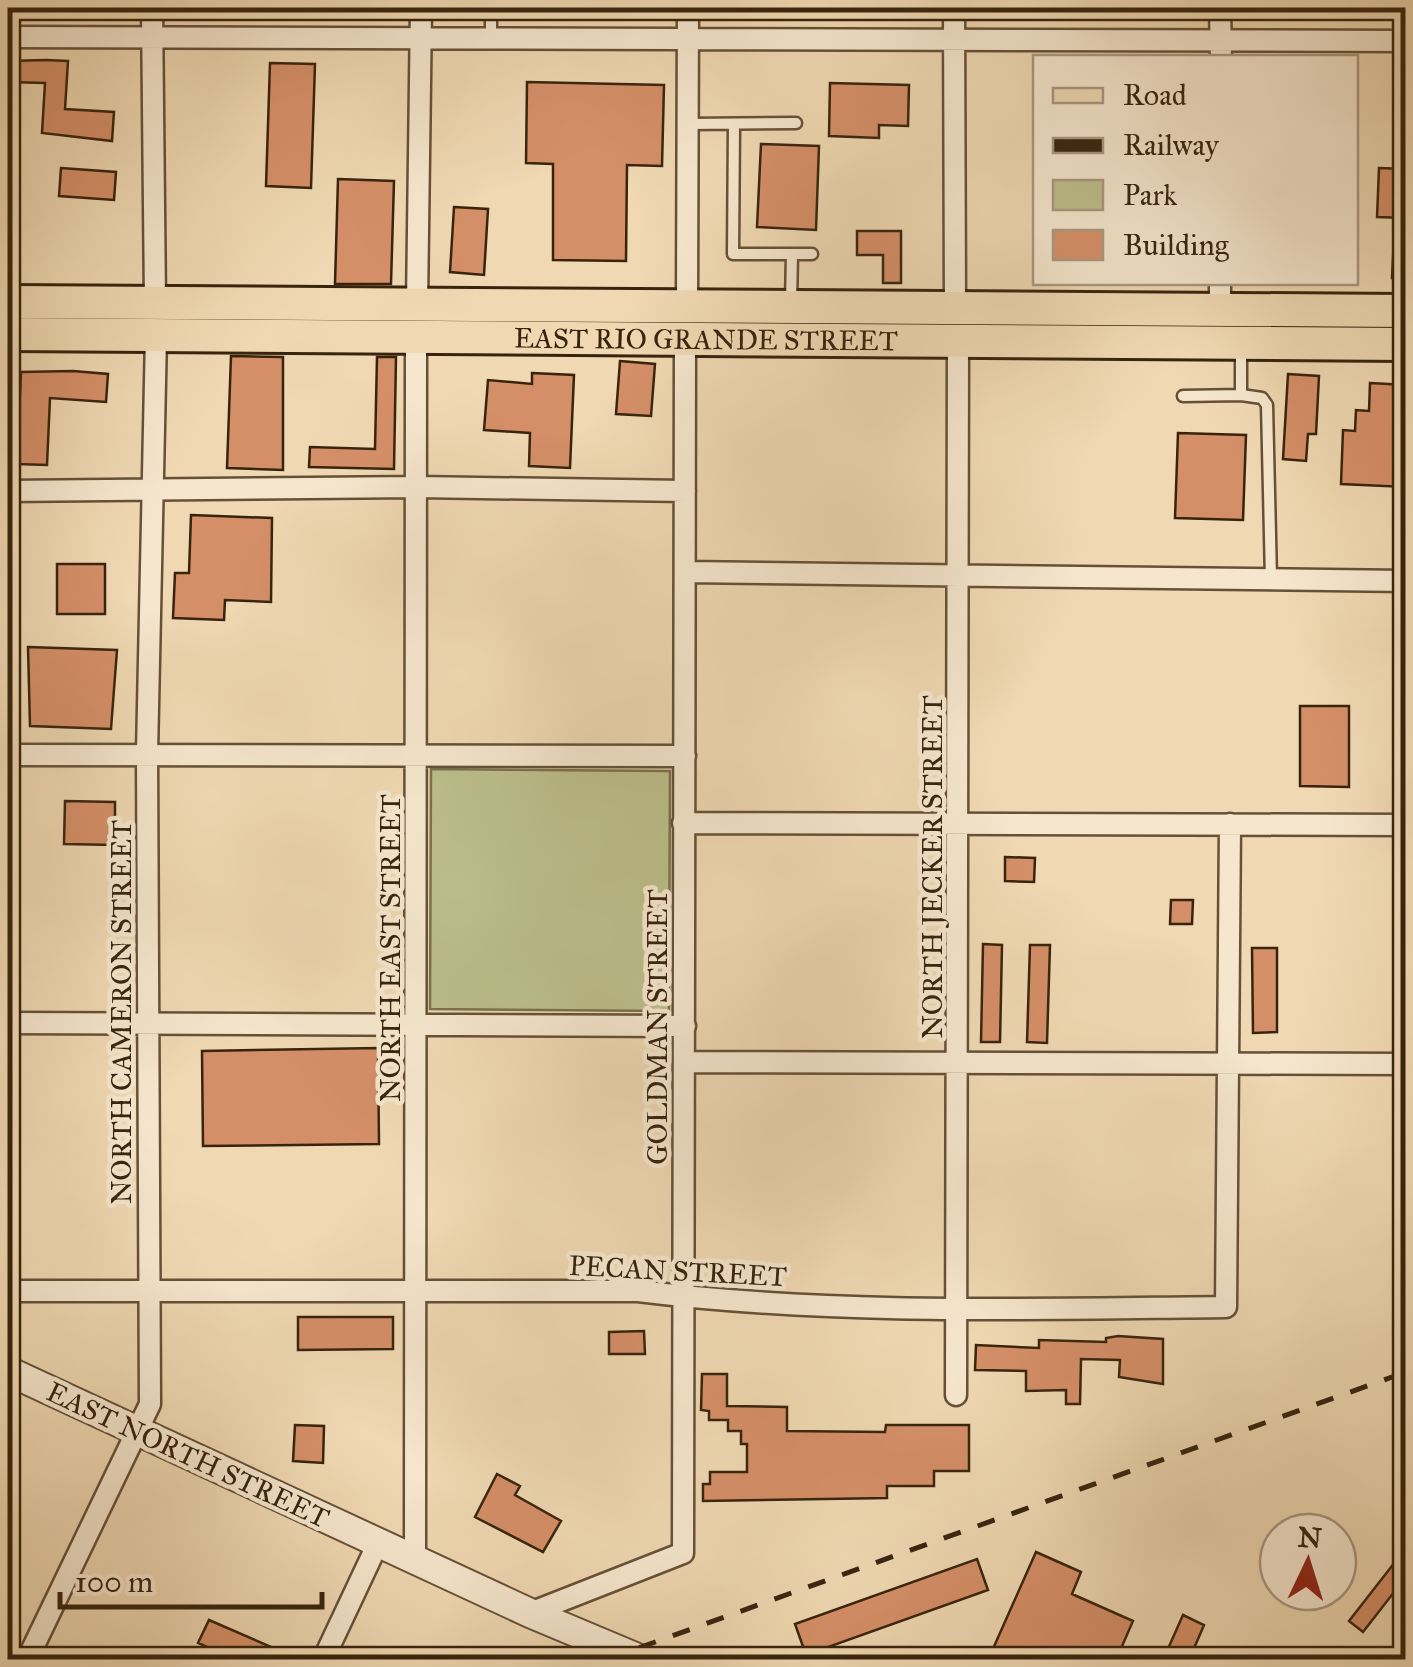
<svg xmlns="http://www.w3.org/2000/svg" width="1413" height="1667" viewBox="0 0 1413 1667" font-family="'IM FELL Great Primer',serif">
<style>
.green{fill:#bbbe8b;stroke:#7a714c;stroke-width:2.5}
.building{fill:#d58f68;stroke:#38240e;stroke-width:2.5}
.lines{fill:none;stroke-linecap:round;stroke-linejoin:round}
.service-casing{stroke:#665137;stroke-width:15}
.minor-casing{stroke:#665137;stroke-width:25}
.tertiary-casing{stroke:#665137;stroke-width:32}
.primary-casing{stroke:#38240e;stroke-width:38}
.service{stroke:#f5e6cd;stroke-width:10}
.minor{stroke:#f5e6cd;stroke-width:20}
.tertiary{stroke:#f5e6cd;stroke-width:28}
.primary{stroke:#efd8b2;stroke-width:32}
.rail{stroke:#38240e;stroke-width:5;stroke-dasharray:18 18;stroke-linecap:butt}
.labels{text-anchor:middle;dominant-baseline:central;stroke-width:9;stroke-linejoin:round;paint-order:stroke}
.street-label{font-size:28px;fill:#38240e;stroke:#f5e6cd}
</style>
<rect width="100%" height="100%" fill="#efd8b2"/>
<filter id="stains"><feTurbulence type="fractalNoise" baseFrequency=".002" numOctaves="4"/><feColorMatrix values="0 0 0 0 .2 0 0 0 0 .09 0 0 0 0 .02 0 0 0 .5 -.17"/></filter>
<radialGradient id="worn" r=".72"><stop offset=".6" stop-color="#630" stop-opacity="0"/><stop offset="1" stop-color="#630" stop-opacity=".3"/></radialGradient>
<path class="green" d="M 431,769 L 670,771 L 669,1011 L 430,1009 Z"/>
<path class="building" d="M 46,60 L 68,61 L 65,109 L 114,112 L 112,141 L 42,133 L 45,83 L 8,82 L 8,61 Z
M 270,63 L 315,64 L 311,188 L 266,186 Z
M 527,82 L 664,85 L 662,166 L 627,165 L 626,261 L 553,260 L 553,164 L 526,163 Z
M 830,83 L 909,85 L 908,126 L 879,125 L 879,138 L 829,136 Z
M 761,144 L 819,146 L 816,230 L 757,227 Z
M 61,168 L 116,172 L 114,200 L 59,196 Z
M 1379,168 L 1406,169 L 1406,218 L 1377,217 Z
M 338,179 L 394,181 L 391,284 L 335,284 Z
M 454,207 L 488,209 L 484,275 L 450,272 Z
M 857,231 L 901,231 L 901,283 L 883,283 L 883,255 L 857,255 Z
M 1394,239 L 1406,239 L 1406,279 L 1392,278 Z
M 231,356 L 283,357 L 283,470 L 227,468 Z
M 377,357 L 396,357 L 394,469 L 309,467 L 310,447 L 375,449 Z
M 620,361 L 655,364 L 651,416 L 616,414 Z
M 73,371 L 108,374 L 106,402 L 50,398 L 47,465 L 17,464 L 21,372 Z
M 532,373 L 574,375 L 570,468 L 529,466 L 530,433 L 484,430 L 488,380 L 532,384 Z
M 1288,374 L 1319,376 L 1316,434 L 1308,434 L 1306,461 L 1283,459 Z
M 1370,383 L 1406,385 L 1406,487 L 1341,484 L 1343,430 L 1355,431 L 1356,410 L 1369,411 Z
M 1178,433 L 1246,435 L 1243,520 L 1175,518 Z
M 191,515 L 272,518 L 271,602 L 225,600 L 224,620 L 173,618 L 175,573 L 189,573 Z
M 57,564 L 105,564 L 105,614 L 57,614 Z
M 28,647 L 117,650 L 111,729 L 30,726 Z
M 1300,706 L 1349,706 L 1349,787 L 1300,786 Z
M 65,801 L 115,802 L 115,845 L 64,844 Z
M 1005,857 L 1035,858 L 1034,882 L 1005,881 Z
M 1171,900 L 1193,900 L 1192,924 L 1170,924 Z
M 983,944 L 1002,945 L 1000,1042 L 981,1042 Z
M 1030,945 L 1050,945 L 1047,1043 L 1027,1042 Z
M 1252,948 L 1277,948 L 1277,1032 L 1253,1033 Z
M 378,1048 L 379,1144 L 203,1146 L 202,1051 Z
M 298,1317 L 393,1317 L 393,1349 L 298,1350 Z
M 644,1331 L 645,1354 L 609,1354 L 609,1332 Z
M 1118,1336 L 1163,1339 L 1163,1384 L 1119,1377 L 1120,1360 L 1081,1359 L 1080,1404 L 1066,1404 L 1066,1390 L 1026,1391 L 1026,1371 L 975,1370 L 976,1345 L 1039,1348 L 1039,1340 L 1106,1342 L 1106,1338 Z
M 702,1374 L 727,1374 L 727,1406 L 787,1407 L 787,1431 L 885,1432 L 886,1425 L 969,1425 L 969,1471 L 934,1471 L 934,1486 L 887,1486 L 887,1498 L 703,1501 L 703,1484 L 710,1484 L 710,1472 L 747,1472 L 747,1444 L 741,1444 L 741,1431 L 728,1431 L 728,1420 L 709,1420 L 709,1411 L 701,1410 Z
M 295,1425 L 324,1426 L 323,1463 L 293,1461 Z
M 497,1474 L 520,1486 L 515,1495 L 561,1521 L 543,1552 L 475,1517 Z
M 1406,1548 L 1406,1593 L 1398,1587 L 1363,1632 L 1349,1621 Z
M 1036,1552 L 1081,1572 L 1072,1594 L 1133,1621 L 1116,1660 L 988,1660 Z
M 977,1559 L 988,1590 L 806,1655 L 795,1624 Z
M 1183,1615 L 1204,1625 L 1189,1660 L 1163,1660 Z
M 209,1620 L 301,1660 L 236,1660 L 198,1643 Z"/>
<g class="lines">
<g class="service-casing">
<path id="service" d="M 491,40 L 491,8
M 688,124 L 796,123
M 734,124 L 733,254 L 812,254
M 791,303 L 792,254
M 1241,395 L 1262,398 L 1267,405 L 1271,579
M 1183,396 L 1241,395 L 1241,348"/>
</g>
<g class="minor-casing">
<path id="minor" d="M 152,8 L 155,303
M 954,8 L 955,307
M 1220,8 L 1221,58
M 8,37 L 1406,41
M 417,304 L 421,8
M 687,306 L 688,8
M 1220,309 L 1220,282
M 8,491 L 418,487 L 685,491
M 685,572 L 1406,581
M 8,755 L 685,756
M 683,823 L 1406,825
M 8,1023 L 685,1026
M 685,1062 L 1406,1064
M 8,1291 L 638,1291 C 833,1315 1030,1309 1226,1307 L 1230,824
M 956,1395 L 958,339
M 415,1560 L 416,336
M 530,1613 L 683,1553 L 685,337
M 27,1660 L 150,1404 L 147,753 L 156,335
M 323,1660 L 378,1543"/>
</g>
<g class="tertiary-casing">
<path id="tertiary" d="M 8,1371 L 530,1613 L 642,1660"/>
</g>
<g class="primary-casing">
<g id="primary">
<path d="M 8,302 L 1406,311"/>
<path id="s1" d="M 8,334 L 1406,344"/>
</g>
</g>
<use href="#service" class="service"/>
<use href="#minor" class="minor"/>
<use href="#tertiary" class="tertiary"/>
<use href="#primary" class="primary"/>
<path class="rail" d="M 605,1660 L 1406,1372"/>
</g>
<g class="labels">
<g class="street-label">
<text stroke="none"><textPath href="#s1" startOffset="698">EAST RIO GRANDE STREET</textPath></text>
<text transform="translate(932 867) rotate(-90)">NORTH JECKER STREET</text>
<text transform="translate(390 948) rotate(-90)">NORTH EAST STREET</text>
<text transform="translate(121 1012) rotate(-90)">NORTH CAMERON STREET</text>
<text transform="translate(657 1027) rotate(-90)">GOLDMAN STREET</text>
<text transform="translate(678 1271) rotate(3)">PECAN STREET</text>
<text transform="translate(188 1455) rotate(25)">EAST NORTH STREET</text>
</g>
</g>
<rect width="1413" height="1667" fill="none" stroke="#efd8b2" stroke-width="40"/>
<rect x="10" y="10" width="1393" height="1647" fill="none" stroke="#38240e" stroke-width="5"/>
<rect x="20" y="20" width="1373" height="1627" fill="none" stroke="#38240e" stroke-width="2.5"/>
<rect x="1033" y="55" width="325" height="230" fill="#f5e6cd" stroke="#a99881" stroke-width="2.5"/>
<rect x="1053" y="88" width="50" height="15" fill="#efd8b2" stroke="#a99881" stroke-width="2.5"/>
<text x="1123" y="105" font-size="30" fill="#38240e">Road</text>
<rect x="1053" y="138" width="50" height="15" fill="#38240e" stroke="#a99881" stroke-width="2.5"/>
<text x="1123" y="155" font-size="30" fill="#38240e">Railway</text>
<rect x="1053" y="180" width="50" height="30" fill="#bbbe8b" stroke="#a99881" stroke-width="2.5"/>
<text x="1123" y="205" font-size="30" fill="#38240e">Park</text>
<rect x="1053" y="230" width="50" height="30" fill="#d58f68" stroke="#a99881" stroke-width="2.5"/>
<text x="1123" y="255" font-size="30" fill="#38240e">Building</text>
<g transform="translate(1308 1562) rotate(4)"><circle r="48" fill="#f5e6cd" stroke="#a99881" stroke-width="2.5"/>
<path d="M0-8L18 38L0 25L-18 38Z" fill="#8f2418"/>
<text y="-15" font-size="28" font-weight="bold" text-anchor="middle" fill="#38240e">N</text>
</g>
<path d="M60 1592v15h262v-15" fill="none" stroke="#38240e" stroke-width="5"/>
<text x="75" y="1592" font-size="30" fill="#38240e" stroke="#f5e6cd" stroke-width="8" paint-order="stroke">100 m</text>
<rect width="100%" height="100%" filter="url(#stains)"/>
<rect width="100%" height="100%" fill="url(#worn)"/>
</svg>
